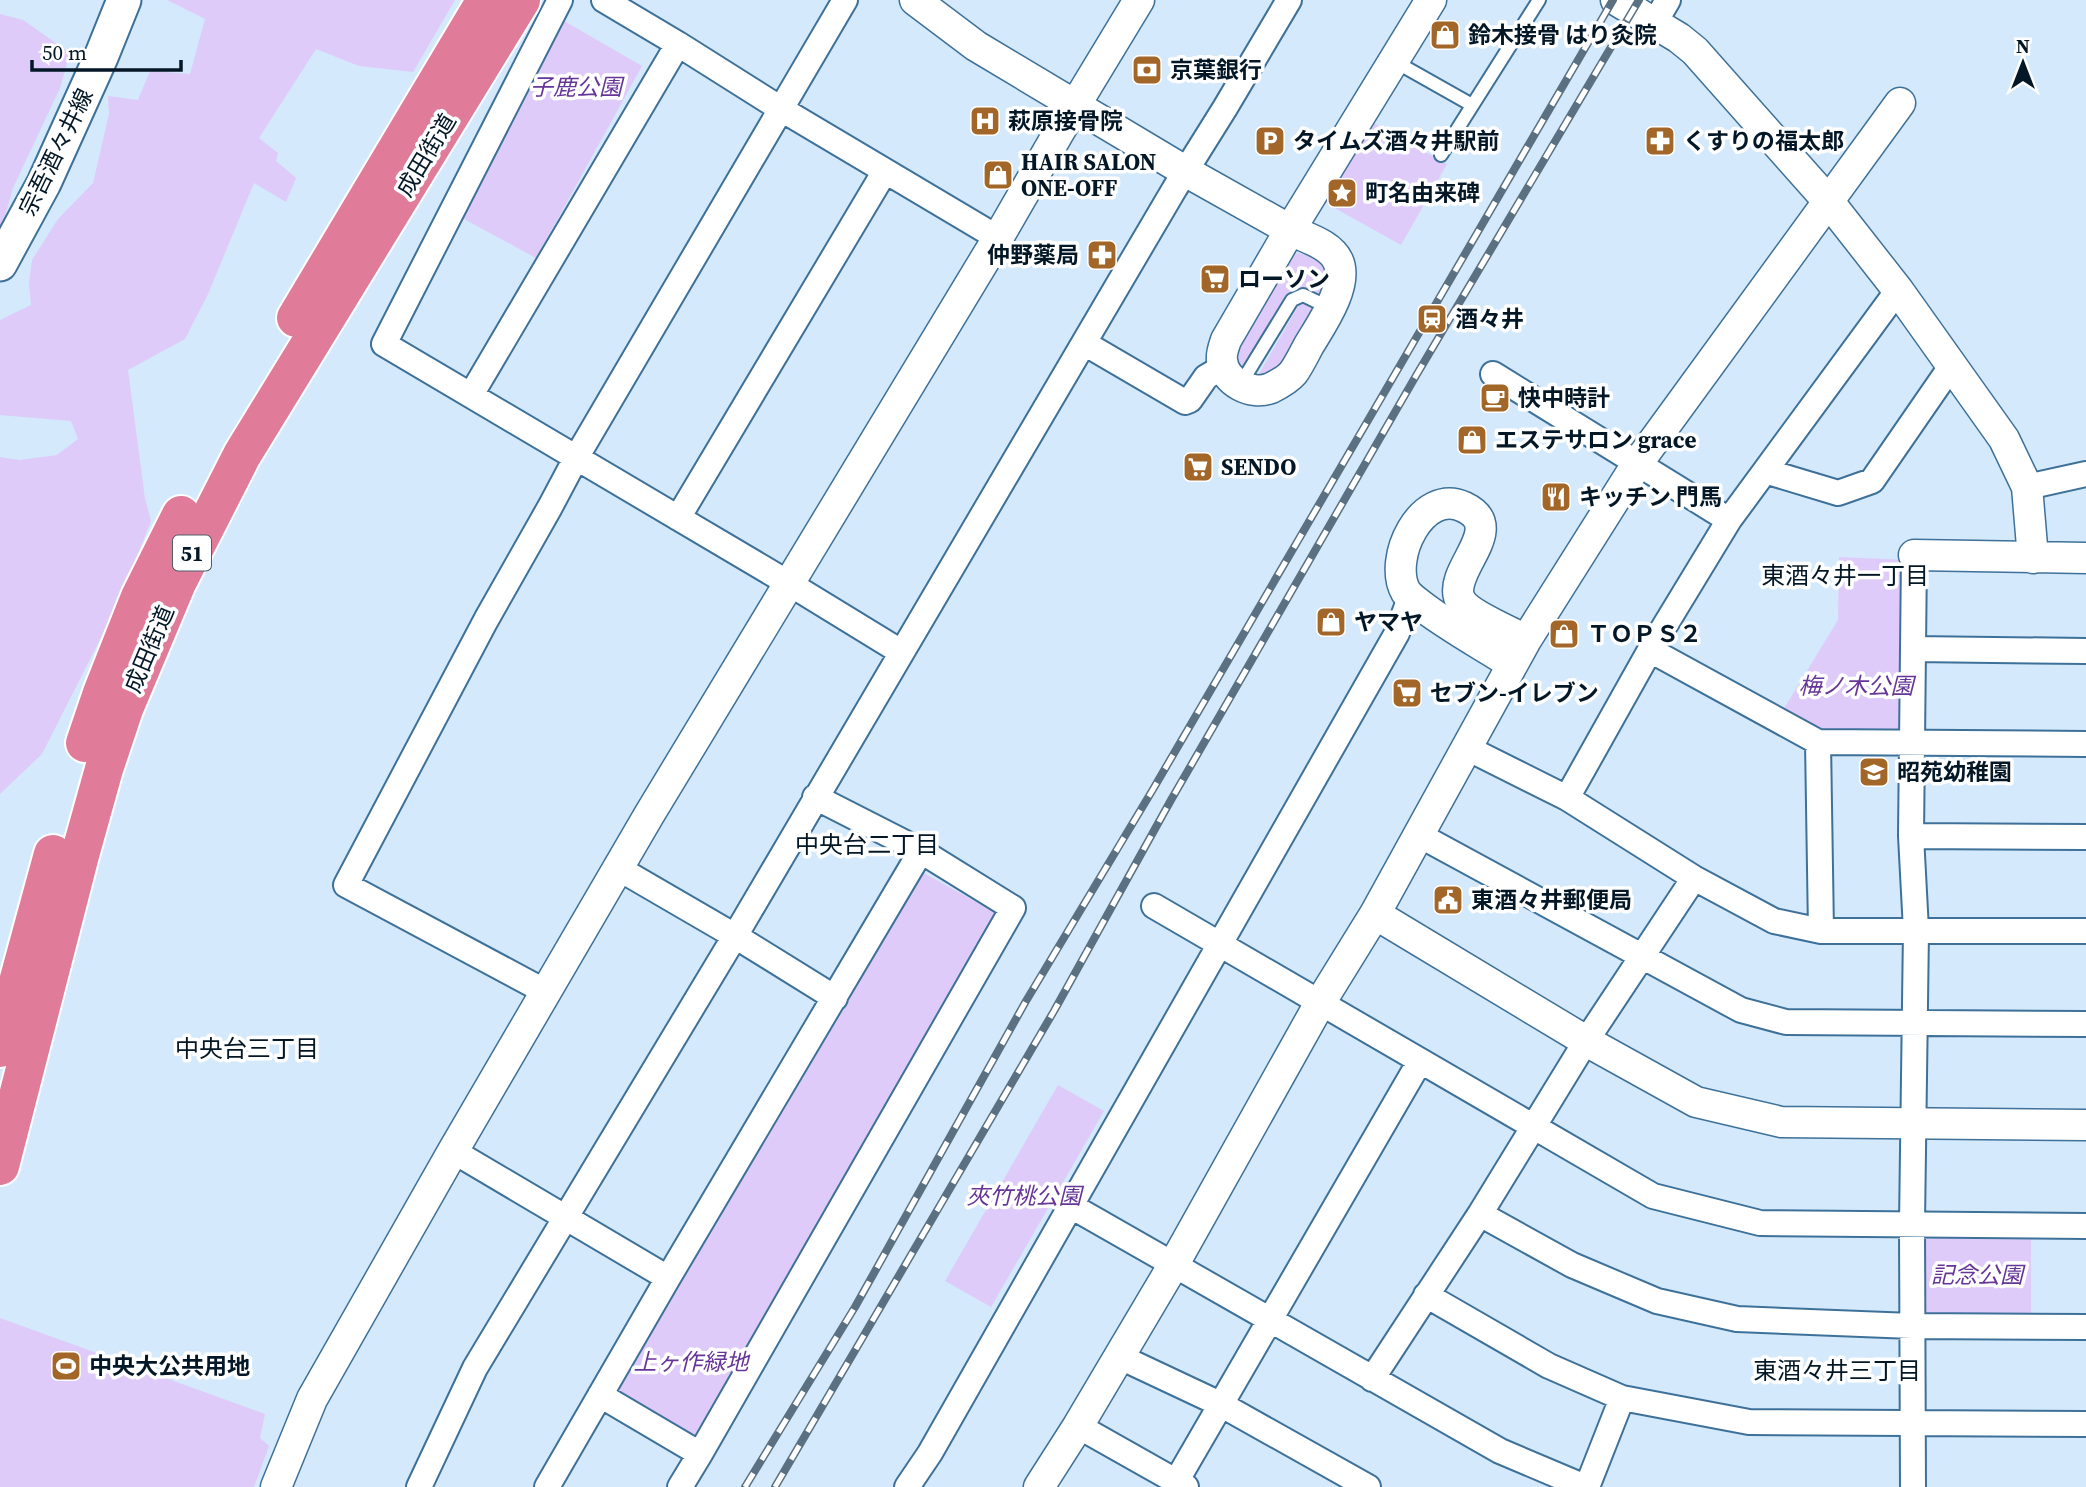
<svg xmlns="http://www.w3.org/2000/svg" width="2086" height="1487" viewBox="0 0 2086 1487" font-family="'Source Serif 4','Noto Sans JP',serif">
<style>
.green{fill:#decbf9}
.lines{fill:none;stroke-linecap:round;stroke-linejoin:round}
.service-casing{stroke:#3e7199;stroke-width:16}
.minor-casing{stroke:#3e7199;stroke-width:28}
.tertiary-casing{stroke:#3e7199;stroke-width:33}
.secondary-casing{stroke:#3e7199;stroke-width:37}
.trunk-casing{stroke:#fff;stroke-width:42}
.service{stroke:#fff;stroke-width:12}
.minor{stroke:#fff;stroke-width:24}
.tertiary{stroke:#fff;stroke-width:30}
.secondary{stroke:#fff;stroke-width:33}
.trunk{stroke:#e07c9a;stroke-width:38}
.rail-casing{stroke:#5b7081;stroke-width:8}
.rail{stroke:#fff;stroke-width:5;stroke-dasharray:16;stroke-linecap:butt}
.labels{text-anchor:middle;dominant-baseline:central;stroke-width:7;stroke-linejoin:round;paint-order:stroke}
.shield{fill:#fff;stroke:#4f5d68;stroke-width:2}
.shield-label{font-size:21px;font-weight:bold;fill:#031727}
.poi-label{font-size:23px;font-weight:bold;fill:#031727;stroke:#fff;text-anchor:start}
.park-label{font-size:23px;font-style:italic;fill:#663597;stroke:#fff}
.street-label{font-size:23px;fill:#031727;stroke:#fff}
.neighbourhood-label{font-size:24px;fill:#031727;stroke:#fff}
</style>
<rect width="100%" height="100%" fill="#d4e9fb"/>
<path class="green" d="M 167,0 L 455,0 L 413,72 L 359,66 L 316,49 L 259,138 L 278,153 L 276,161 L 296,178 L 286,202 L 254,183 L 208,294 L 185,339 L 128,370 L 145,499 L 151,521 L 119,602 L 42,754 L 0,794 L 0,457 L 19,460 L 57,455 L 78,439 L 71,421 L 0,415 L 0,320 L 31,305 L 29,283 L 32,260 L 58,219 L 93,183 L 109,114 L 108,96 L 138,100 L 150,71 L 190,74 L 205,19 Z
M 0,14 L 23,20 L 70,53 L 60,88 L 13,188 L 0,233 Z
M 559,18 L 642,66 L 536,258 L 453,213 Z
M 1370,121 L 1447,164 L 1401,245 L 1324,202 Z
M 1297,253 C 1310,255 1328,261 1328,277 C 1328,284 1322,294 1320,300 L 1300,289 L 1286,294 L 1240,373 L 1232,352 L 1289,254 Z
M 1305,301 L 1319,307 L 1276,373 L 1256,379 L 1299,305 Z
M 1839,557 L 1907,560 L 1904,735 L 1819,735 L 1780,715 L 1838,620 Z
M 920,871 L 998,914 L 700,1454 L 614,1389 Z
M 1058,1085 L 1104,1111 L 991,1307 L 945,1281 Z
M 1923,1234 L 2031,1235 L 2031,1315 L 1923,1316 Z
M 0,1318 L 265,1414 L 260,1438 L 269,1446 L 254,1487 L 0,1487 Z"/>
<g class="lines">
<g class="service-casing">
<path id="service" d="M 1394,61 L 1472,105
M 1441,155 L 1539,0
M 1240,385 L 1292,300 L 1303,295 L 1330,308"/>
</g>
<g class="minor-casing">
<path id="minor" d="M 560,0 L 384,344 L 790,584 L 901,652
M 604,0 L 678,44
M 1654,24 L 1668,0
M 1084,343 L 1185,402 L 1190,400 L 1206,377 L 1223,367
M 1493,374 L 1729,520
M 471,395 L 678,44 L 781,109 L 998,238
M 1765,471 L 1838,493 L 1872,481 L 1952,365
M 2027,487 L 2086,474
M 678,518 L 885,171
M 1913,649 L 2086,651
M 1650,650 L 1818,742 L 2086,744
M 1818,742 L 1821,931
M 1467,748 L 1567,798 L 1694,878 L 1774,921 L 1821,931 L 2086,931
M 1567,798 L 1650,650 L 1729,520 L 1898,290
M 1419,835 L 1741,1010 L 1786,1022 L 2086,1024
M 1911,836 L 2086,837
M 618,868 L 735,936 L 835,998
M 1154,906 L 1653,1196 L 1760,1223 L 2086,1226
M 546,992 L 346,885 L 486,620 L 550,507 L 576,458 L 845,0
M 453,1151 L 668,1278
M 1071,1206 L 1500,1451 L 1585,1487
M 1480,1214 L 1572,1265 L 1657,1301 L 1737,1319 L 1912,1326 L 2086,1327
M 1426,1295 L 1549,1366 L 1622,1398 L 1749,1422 L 2086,1424
M 1118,1356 L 1220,1404 L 1368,1487
M 1372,1379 L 1480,1214 L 1586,1041 L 1694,878
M 600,1395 L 700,1454 L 680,1487
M 1078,1426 L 1186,1487
M 700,1454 L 1013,908 L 921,851 L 815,797
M 419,1487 L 475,1368 L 735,936 L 1175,188 L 1225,108 L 1289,0
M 547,1487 L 668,1278 L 921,851
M 907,1487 L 930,1453 L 1397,633 L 1407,606 L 1409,595
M 1173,1487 L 1420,1061
M 1587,1487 L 1622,1398
M 1913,1487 L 1912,1224 L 1916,930 L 1911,836 L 1914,555"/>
</g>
<g class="tertiary-casing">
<path id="tertiary" d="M 915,0 L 976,46 L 1185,171 L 1290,230 L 1431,0
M 1616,0 L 1679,38 L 1695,51 L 1829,202 L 1898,290 L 2004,439 L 2027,487 L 2033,558
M 1290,230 C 1306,238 1330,244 1338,261 C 1349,285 1321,325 1309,345 C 1304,354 1299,365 1293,373 C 1288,379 1279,384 1271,388 C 1252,396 1224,382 1222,360 C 1221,353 1224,346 1226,340 Z
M 1914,555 L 2086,558
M 1512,664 C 1481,644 1447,626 1418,603 C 1414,600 1409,596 1406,592 C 1387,559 1422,487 1464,507 C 1508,528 1450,568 1459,597 C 1464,613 1511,632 1526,640
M 1375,914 L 1586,1041 L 1696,1102 L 1781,1122 L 2086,1125
M 276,1487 L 312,1399 L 453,1151 L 649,815 L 998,238 L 1059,132 L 1139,0
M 1039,1487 L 1078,1426 L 1174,1264 L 1320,1003 L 1375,914 L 1526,640 L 1637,464 L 1900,103"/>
</g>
<g class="secondary-casing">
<path id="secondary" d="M 0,264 L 44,183 L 101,57 L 124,0"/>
</g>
<g class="trunk-casing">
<path id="trunk" d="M 296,318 L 486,0
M 85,743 L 102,693 L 140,597 L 181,515
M 0,1048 L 53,854
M 0,1166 L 80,855 L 104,769 L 124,709 L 177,583 L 242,455 L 521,0"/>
</g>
<use href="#service" class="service"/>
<use href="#minor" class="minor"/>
<use href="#tertiary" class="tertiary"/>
<use href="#secondary" class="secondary"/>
<use href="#trunk" class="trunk"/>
<g class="rail-casing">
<path id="rail" d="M 745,1487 L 855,1307 L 1026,1001 L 1152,791 L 1613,0
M 775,1487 L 1054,1011 L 1171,800 L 1417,374 L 1639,0"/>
</g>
<use href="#rail" class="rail"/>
</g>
<defs>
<g id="shop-square" transform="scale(1.575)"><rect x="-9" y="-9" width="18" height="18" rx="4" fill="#a26728" stroke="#fff"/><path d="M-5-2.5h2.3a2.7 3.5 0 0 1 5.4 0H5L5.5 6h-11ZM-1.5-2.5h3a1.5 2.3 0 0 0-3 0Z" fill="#fff"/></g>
<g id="bank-square" transform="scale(1.575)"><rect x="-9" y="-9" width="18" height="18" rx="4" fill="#a26728" stroke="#fff"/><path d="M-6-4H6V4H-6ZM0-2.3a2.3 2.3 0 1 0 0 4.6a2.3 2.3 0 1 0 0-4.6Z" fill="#fff"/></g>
<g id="hospital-square" transform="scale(1.575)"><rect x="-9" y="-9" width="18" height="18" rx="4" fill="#a26728" stroke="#fff"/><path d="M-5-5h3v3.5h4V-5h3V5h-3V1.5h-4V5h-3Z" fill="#fff"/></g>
<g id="parking-square" transform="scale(1.575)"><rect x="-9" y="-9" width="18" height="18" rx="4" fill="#a26728" stroke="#fff"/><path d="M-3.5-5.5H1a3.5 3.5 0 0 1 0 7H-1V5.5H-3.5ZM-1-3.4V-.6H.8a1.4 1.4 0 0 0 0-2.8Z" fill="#fff"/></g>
<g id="pharmacy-square" transform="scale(1.575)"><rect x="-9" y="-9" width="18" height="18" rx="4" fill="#a26728" stroke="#fff"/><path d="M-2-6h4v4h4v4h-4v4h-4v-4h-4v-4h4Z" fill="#fff"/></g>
<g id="sight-square" transform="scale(1.575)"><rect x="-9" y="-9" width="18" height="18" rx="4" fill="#a26728" stroke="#fff"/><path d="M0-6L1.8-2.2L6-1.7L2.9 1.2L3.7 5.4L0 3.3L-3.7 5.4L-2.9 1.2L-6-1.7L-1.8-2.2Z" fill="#fff"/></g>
<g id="supermarket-square" transform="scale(1.575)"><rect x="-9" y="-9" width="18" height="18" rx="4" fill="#a26728" stroke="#fff"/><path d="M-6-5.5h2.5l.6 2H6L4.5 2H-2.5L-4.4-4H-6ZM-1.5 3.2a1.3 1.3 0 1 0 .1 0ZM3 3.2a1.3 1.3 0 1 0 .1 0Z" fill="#fff"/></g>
<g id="station-square" transform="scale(1.575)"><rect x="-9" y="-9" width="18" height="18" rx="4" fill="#a26728" stroke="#fff"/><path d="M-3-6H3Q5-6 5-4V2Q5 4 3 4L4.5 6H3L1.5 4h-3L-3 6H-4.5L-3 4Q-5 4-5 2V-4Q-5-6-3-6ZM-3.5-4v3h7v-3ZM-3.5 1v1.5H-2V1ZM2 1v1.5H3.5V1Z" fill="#fff"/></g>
<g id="cafe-square" transform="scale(1.575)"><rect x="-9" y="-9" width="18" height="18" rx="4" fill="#a26728" stroke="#fff"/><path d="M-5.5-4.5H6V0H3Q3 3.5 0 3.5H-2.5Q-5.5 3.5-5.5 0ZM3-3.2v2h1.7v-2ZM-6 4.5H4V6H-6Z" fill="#fff"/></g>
<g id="restaurant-square" transform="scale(1.575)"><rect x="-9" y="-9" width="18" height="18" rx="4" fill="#a26728" stroke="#fff"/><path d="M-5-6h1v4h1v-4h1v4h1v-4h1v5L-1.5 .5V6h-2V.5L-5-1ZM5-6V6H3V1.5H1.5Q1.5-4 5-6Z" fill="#fff"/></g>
<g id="school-square" transform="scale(1.575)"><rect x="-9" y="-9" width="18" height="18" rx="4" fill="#a26728" stroke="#fff"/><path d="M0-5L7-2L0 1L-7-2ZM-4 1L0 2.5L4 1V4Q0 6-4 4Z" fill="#fff"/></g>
<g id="civic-square" transform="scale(1.575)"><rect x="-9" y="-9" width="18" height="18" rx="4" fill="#a26728" stroke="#fff"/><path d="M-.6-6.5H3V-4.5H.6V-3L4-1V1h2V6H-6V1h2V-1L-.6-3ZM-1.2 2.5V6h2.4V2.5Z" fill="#fff"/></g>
<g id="stadium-square" transform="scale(1.575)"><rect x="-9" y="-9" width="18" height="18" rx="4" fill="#a26728" stroke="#fff"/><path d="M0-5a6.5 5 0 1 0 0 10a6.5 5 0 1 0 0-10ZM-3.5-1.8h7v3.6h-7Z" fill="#fff"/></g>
</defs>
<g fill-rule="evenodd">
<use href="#shop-square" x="1445" y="35"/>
<use href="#bank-square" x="1147" y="70"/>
<use href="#hospital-square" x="985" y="121"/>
<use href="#parking-square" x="1270" y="141"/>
<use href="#pharmacy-square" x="1660" y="141"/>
<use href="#shop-square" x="998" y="175"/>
<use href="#sight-square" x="1342" y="193"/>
<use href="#pharmacy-square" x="1102" y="255"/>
<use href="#supermarket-square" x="1215" y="279"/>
<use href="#station-square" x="1432" y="319"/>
<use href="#cafe-square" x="1495" y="398"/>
<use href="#shop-square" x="1472" y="440"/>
<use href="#supermarket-square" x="1198" y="467"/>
<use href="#restaurant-square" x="1556" y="497"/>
<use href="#shop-square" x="1331" y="622"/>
<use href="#shop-square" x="1564" y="634"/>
<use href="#supermarket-square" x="1407" y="693"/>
<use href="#school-square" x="1874" y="772"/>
<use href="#civic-square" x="1448" y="900"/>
<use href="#stadium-square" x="66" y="1366"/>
</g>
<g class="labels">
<rect class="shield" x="173" y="535.5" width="38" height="35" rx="5"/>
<g class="shield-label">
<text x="192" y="553">51</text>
</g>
<g class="poi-label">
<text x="1468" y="35">鈴木接骨 はり灸院</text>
<text x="1170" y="70">京葉銀行</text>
<text x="1008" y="121">萩原接骨院</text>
<text x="1293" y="141">タイムズ酒々井駅前</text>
<text x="1683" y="141">くすりの福太郎</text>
<text x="1021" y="162">HAIR SALON<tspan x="1021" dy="26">ONE-OFF</tspan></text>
<text x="1365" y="193">町名由来碑</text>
<text x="1079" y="255" text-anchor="end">仲野薬局</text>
<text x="1238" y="279">ローソン</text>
<text x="1455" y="319">酒々井</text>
<text x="1518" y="398">快中時計</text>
<text x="1495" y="440">エステサロン grace</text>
<text x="1221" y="467">SENDO</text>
<text x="1579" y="497">キッチン 門馬</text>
<text x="1354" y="622">ヤマヤ</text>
<text x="1587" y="634">ＴＯＰＳ２</text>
<text x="1430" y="693">セブン-イレブン</text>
<text x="1897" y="772">昭苑幼稚園</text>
<text x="1471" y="900">東酒々井郵便局</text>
<text x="89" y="1366">中央大公共用地</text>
</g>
<g class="park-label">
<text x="576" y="87">子鹿公園</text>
<text x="1856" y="686">梅ノ木公園</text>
<text x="1024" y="1196">夾竹桃公園</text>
<text x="1977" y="1275">記念公園</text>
<text x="691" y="1362">上ヶ作緑地</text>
</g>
<g class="street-label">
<text transform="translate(56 152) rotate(-64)">宗吾酒々井線</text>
<text transform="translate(426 155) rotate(-59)">成田街道</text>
<text transform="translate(149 649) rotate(-67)">成田街道</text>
</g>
<g class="neighbourhood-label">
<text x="1845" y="575">東酒々井一丁目</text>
<text x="867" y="844">中央台二丁目</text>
<text x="247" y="1048">中央台三丁目</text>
<text x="1837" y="1370">東酒々井三丁目</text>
</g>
</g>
<g transform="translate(2023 63)" stroke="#ffffff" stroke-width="5" paint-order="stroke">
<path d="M0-5L12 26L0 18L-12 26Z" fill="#031727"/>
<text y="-10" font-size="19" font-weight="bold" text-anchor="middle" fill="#031727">N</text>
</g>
<path d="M32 60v10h149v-10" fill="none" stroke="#031727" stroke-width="3.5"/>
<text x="42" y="60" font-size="21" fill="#031727" stroke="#ffffff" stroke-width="5" paint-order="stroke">50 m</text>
</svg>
